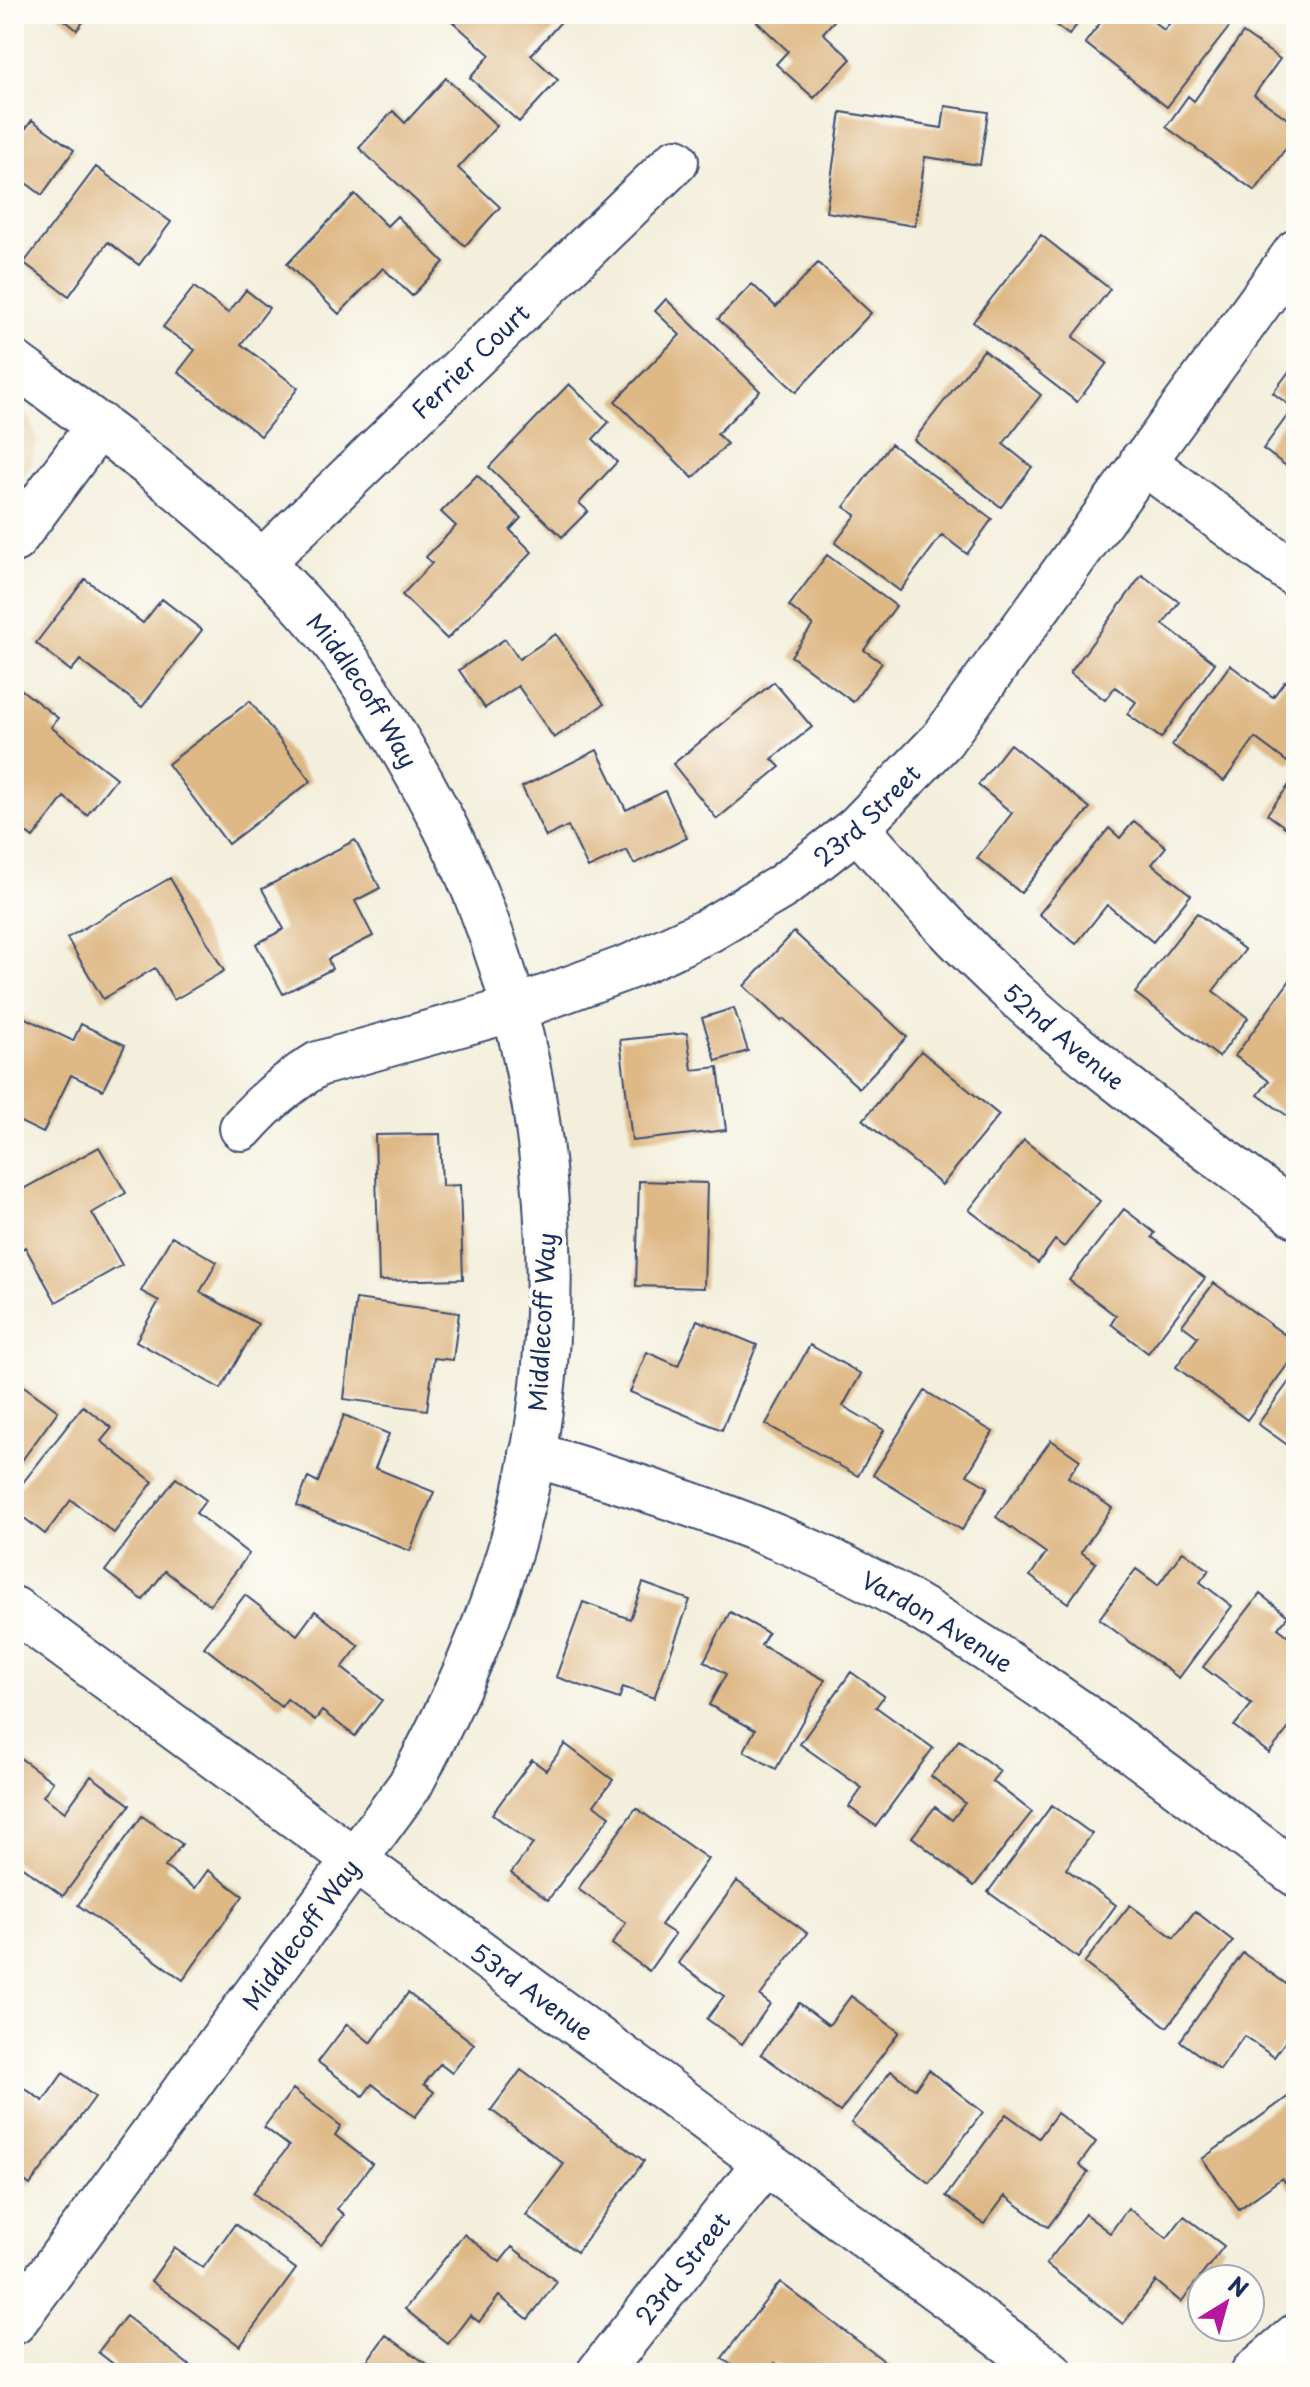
<svg xmlns="http://www.w3.org/2000/svg" width="1310" height="2387" viewBox="0 0 1310 2387" font-family="'Playpen Sans',sans-serif">
<style>
.built{fill:#ead9ba}
.building{fill:#deb885}
.lines{fill:none;stroke-linecap:round;stroke-linejoin:round}
.minor-casing{stroke:#3b4c71;stroke-width:48}
.minor{stroke:#fff;stroke-width:44}
.labels{text-anchor:middle;dominant-baseline:central;stroke-width:8;stroke-linejoin:round;paint-order:stroke}
.street-label{font-size:24px;fill:#1b2f5e;stroke:#fdfcf7}
</style>
<rect width="100%" height="100%" fill="#fdfcf7"/>
<filter id="ink" filterUnits="userSpaceOnUse"><feTurbulence type="fractalNoise" baseFrequency=".0125" numOctaves="2"/><feDisplacementMap in="SourceGraphic" scale="16" xChannelSelector="R" yChannelSelector="G"/><feConvolveMatrix kernelMatrix="1 2 1 2 8 2 1 2 1" color-interpolation-filters="sRGB"/></filter>
<filter id="wash" filterUnits="userSpaceOnUse"><feTurbulence type="fractalNoise" baseFrequency=".006" numOctaves="4" result="noise"/><feDisplacementMap in="SourceGraphic" scale="32" xChannelSelector="R" yChannelSelector="G"/><feGaussianBlur stdDeviation="1.8" result="paint"/><feColorMatrix in="noise" values="0 0 0 0 0 0 0 0 0 0 0 0 0 0 0 0 0 1.4 0 .05"/><feComposite in="paint" operator="in"/></filter>
<g filter="url(#wash)">
<rect width="100%" height="100%" fill="#f3efdc"/>
<path class="built" d="M 14,399 L 31,420 L 37,441 L 31,465 L 14,489 Z"/>
<g id="blocks">
<path class="building" d="M 57,14 L 89,14 L 77,30 Z
M 444,14 L 568,14 L 531,55 L 558,80 L 519,122 L 470,78 L 490,55 Z
M 754,14 L 840,14 L 823,33 L 851,59 L 814,98 L 776,64 L 788,51 L 752,17 Z
M 1041,14 L 1085,14 L 1069,35 Z
M 1107,14 L 1144,14 L 1164,30 L 1177,14 L 1214,14 L 1230,26 L 1167,107 L 1085,43 Z
M 1243,33 L 1280,59 L 1254,95 L 1296,125 L 1296,134 L 1255,191 L 1166,127 L 1188,96 L 1194,101 Z
M 446,78 L 497,126 L 458,168 L 500,207 L 465,246 L 359,148 L 393,111 L 405,123 Z
M 945,106 L 988,112 L 980,165 L 925,157 L 915,226 L 826,212 L 841,112 L 942,128 Z
M 32,120 L 74,150 L 42,195 L 14,174 L 14,134 L 19,138 Z
M 96,167 L 171,222 L 139,265 L 108,242 L 69,296 L 24,263 Z
M 355,194 L 387,226 L 397,216 L 444,262 L 412,296 L 383,268 L 339,314 L 287,264 Z
M 1041,235 L 1110,289 L 1073,337 L 1107,363 L 1077,402 L 973,322 Z
M 818,263 L 871,313 L 796,392 L 718,319 L 752,284 L 776,307 Z
M 194,287 L 228,313 L 246,290 L 269,308 L 241,344 L 298,388 L 261,436 L 178,372 L 195,350 L 163,327 Z
M 666,299 L 760,391 L 717,434 L 727,444 L 693,478 L 615,401 L 680,335 L 655,311 Z
M 984,350 L 1041,395 L 1003,444 L 1032,467 L 1001,507 L 914,440 Z
M 1296,362 L 1296,473 L 1263,449 L 1293,408 L 1273,393 Z
M 569,384 L 609,422 L 593,439 L 617,462 L 579,503 L 588,511 L 562,537 L 489,467 Z
M 891,444 L 992,519 L 967,554 L 942,535 L 900,591 L 835,543 L 856,515 L 844,507 Z
M 477,475 L 521,518 L 510,530 L 532,552 L 447,639 L 402,595 L 432,563 L 426,557 L 456,526 L 441,512 Z
M 827,555 L 896,606 L 864,650 L 882,663 L 853,702 L 791,656 L 813,625 L 789,606 Z
M 1142,575 L 1179,602 L 1163,624 L 1215,663 L 1161,738 L 1127,714 L 1136,702 L 1115,687 L 1105,700 L 1070,673 Z
M 85,579 L 143,623 L 162,599 L 202,630 L 142,707 L 80,660 L 71,671 L 36,643 Z
M 556,634 L 604,704 L 554,738 L 518,686 L 485,708 L 459,670 L 505,639 L 519,659 Z
M 1230,665 L 1273,697 L 1285,681 L 1296,689 L 1296,755 L 1290,764 L 1255,738 L 1224,781 L 1172,745 Z
M 774,682 L 812,727 L 772,759 L 780,767 L 717,819 L 673,764 Z
M 14,684 L 58,718 L 51,727 L 116,778 L 87,815 L 64,797 L 33,838 L 14,824 L 14,750 L 17,747 L 14,745 Z
M 250,701 L 311,781 L 228,844 L 168,764 Z
M 1010,744 L 1090,808 L 1021,893 L 977,858 L 1012,813 L 978,785 Z
M 597,750 L 626,810 L 665,791 L 687,838 L 634,864 L 627,850 L 588,868 L 568,826 L 546,837 L 522,787 Z
M 1296,776 L 1296,835 L 1267,814 Z
M 1134,821 L 1166,847 L 1152,864 L 1191,895 L 1153,942 L 1107,905 L 1076,944 L 1039,914 L 1109,828 L 1120,838 Z
M 355,840 L 380,888 L 355,901 L 373,936 L 328,959 L 332,969 L 283,994 L 256,944 L 284,929 L 262,889 Z
M 170,878 L 224,971 L 174,1000 L 155,968 L 103,999 L 67,938 Z
M 1197,913 L 1245,950 L 1213,991 L 1248,1018 L 1219,1057 L 1135,993 Z
M 794,932 L 907,1037 L 859,1088 L 784,1019 L 781,1021 L 744,986 Z
M 1296,972 L 1296,1122 L 1258,1095 L 1269,1081 L 1235,1056 Z
M 734,1008 L 748,1051 L 716,1061 L 702,1018 Z
M 15,1013 L 73,1041 L 81,1024 L 125,1045 L 103,1090 L 71,1075 L 43,1133 L 14,1119 Z
M 687,1033 L 692,1070 L 718,1067 L 726,1130 L 632,1141 L 620,1040 Z
M 921,1051 L 999,1115 L 942,1185 L 863,1120 Z
M 440,1134 L 442,1186 L 460,1185 L 463,1279 L 379,1281 L 375,1135 Z
M 1024,1140 L 1100,1201 L 1064,1247 L 1055,1240 L 1038,1263 L 969,1210 Z
M 99,1147 L 126,1193 L 92,1213 L 122,1265 L 56,1302 L 25,1247 L 19,1251 L 14,1242 L 14,1194 Z
M 639,1181 L 707,1183 L 704,1288 L 636,1286 Z
M 1124,1209 L 1155,1233 L 1152,1237 L 1205,1278 L 1148,1353 L 1111,1324 L 1116,1316 L 1069,1280 Z
M 172,1236 L 217,1262 L 200,1292 L 258,1324 L 221,1389 L 136,1341 L 159,1301 L 141,1291 Z
M 1214,1283 L 1296,1343 L 1296,1353 L 1247,1420 L 1176,1367 L 1198,1337 L 1182,1325 Z
M 356,1299 L 459,1313 L 453,1360 L 434,1358 L 427,1410 L 344,1399 Z
M 697,1320 L 757,1345 L 722,1430 L 630,1392 L 647,1352 L 678,1366 Z
M 810,1345 L 861,1374 L 843,1406 L 884,1430 L 858,1476 L 766,1424 Z
M 1296,1372 L 1296,1451 L 1258,1424 Z
M 14,1379 L 58,1411 L 20,1463 L 14,1458 Z
M 925,1391 L 993,1432 L 967,1475 L 988,1487 L 962,1530 L 873,1475 Z
M 83,1406 L 112,1428 L 101,1441 L 153,1482 L 114,1533 L 71,1500 L 45,1534 L 14,1510 L 14,1494 Z
M 344,1415 L 389,1434 L 375,1468 L 434,1492 L 410,1551 L 297,1506 L 308,1477 L 318,1482 Z
M 1051,1440 L 1080,1460 L 1068,1477 L 1112,1508 L 1081,1552 L 1096,1563 L 1068,1603 L 1030,1576 L 1046,1553 L 996,1517 Z
M 176,1478 L 206,1500 L 196,1513 L 249,1554 L 210,1605 L 165,1571 L 143,1600 L 105,1571 Z
M 1183,1551 L 1209,1570 L 1200,1582 L 1232,1606 L 1179,1678 L 1099,1619 L 1136,1569 L 1158,1585 Z
M 643,1583 L 690,1600 L 654,1698 L 623,1687 L 619,1699 L 556,1677 L 583,1602 L 630,1619 Z
M 1260,1594 L 1288,1616 L 1278,1628 L 1296,1642 L 1296,1697 L 1288,1707 L 1296,1713 L 1296,1719 L 1269,1753 L 1234,1726 L 1252,1704 L 1203,1667 Z
M 245,1595 L 297,1635 L 315,1611 L 359,1646 L 342,1668 L 382,1700 L 355,1736 L 322,1711 L 315,1720 L 287,1699 L 281,1707 L 204,1647 Z
M 730,1612 L 768,1633 L 761,1645 L 825,1680 L 776,1769 L 744,1751 L 755,1730 L 709,1705 L 726,1674 L 704,1661 Z
M 851,1672 L 884,1696 L 876,1707 L 933,1748 L 876,1826 L 849,1807 L 862,1788 L 800,1744 Z
M 959,1740 L 1000,1771 L 992,1781 L 1032,1812 L 974,1886 L 912,1837 L 935,1807 L 952,1820 L 965,1803 L 931,1776 Z
M 565,1744 L 613,1780 L 594,1805 L 610,1816 L 548,1900 L 511,1873 L 533,1844 L 492,1814 L 532,1760 L 546,1770 Z
M 16,1755 L 53,1782 L 43,1796 L 65,1812 L 91,1776 L 130,1805 L 63,1896 L 14,1861 L 14,1758 Z
M 1052,1805 L 1092,1834 L 1066,1869 L 1116,1905 L 1078,1958 L 988,1892 Z
M 636,1808 L 708,1859 L 661,1925 L 675,1934 L 649,1971 L 612,1944 L 626,1923 L 578,1889 Z
M 142,1816 L 182,1844 L 165,1867 L 195,1888 L 208,1870 L 243,1896 L 183,1980 L 78,1905 Z
M 737,1881 L 807,1933 L 760,1996 L 770,2004 L 742,2044 L 707,2019 L 724,1996 L 678,1963 Z
M 1130,1905 L 1174,1938 L 1195,1911 L 1233,1941 L 1167,2027 L 1084,1963 Z
M 1243,1953 L 1296,1991 L 1296,2027 L 1274,2057 L 1244,2036 L 1220,2070 L 1180,2041 Z
M 408,1993 L 474,2044 L 452,2073 L 440,2064 L 424,2084 L 434,2092 L 415,2117 L 372,2084 L 363,2096 L 318,2062 L 347,2024 L 371,2043 Z
M 851,1996 L 899,2032 L 840,2112 L 761,2054 L 799,2003 L 829,2025 Z
M 521,2070 L 644,2161 L 577,2252 L 526,2215 L 564,2164 L 491,2110 Z
M 929,2070 L 983,2112 L 929,2183 L 851,2123 L 891,2071 L 915,2089 Z
M 63,2073 L 95,2097 L 30,2185 L 14,2173 L 14,2081 L 43,2101 Z
M 293,2089 L 341,2126 L 335,2135 L 372,2164 L 337,2209 L 344,2215 L 321,2245 L 253,2193 L 289,2146 L 264,2127 Z
M 1289,2096 L 1296,2105 L 1296,2197 L 1282,2178 L 1239,2209 L 1202,2159 Z
M 1057,2113 L 1096,2142 L 1079,2165 L 1088,2173 L 1048,2227 L 1005,2196 L 984,2224 L 946,2196 L 1006,2114 L 1039,2138 Z
M 1128,2208 L 1167,2238 L 1184,2216 L 1224,2246 L 1181,2302 L 1156,2281 L 1123,2324 L 1046,2264 L 1085,2214 L 1110,2233 Z
M 235,2224 L 296,2269 L 240,2346 L 151,2281 L 174,2248 L 203,2268 Z
M 464,2234 L 500,2262 L 512,2247 L 557,2282 L 528,2319 L 499,2296 L 479,2322 L 470,2315 L 448,2344 L 405,2309 Z
M 780,2282 L 900,2373 L 789,2373 L 775,2363 L 768,2373 L 742,2373 L 722,2358 Z
M 126,2316 L 199,2373 L 125,2373 L 98,2352 Z
M 386,2335 L 439,2373 L 358,2373 Z"/>
</g>
</g>
<g filter="url(#ink)">
<use href="#blocks" fill-opacity="0" stroke="#3b4c71" stroke-width="2"/>
<g class="lines">
<g class="minor-casing">
<g id="minor">
<path id="s1" d="M 14,363 C 124,444 230,520 320,625 C 354,665 380,710 406,755 C 435,805 462,856 482,910 C 557,1106 571,1341 512,1543 C 488,1628 451,1707 410,1785 L 14,2322"/>
<path d="M 1142,461 L 1296,575"/>
<path d="M 14,540 L 99,425"/>
<path id="s2" d="M 263,561 L 676,161"/>
<path id="s3" d="M 857,828 C 908,886 959,944 1017,996 C 1105,1075 1202,1144 1296,1215"/>
<path id="s4" d="M 242,1128 C 265,1102 288,1082 318,1064 L 514,1009 L 631,966 L 709,930 L 783,886 L 857,828 L 942,740 L 1296,252"/>
<path id="s5" d="M 532,1454 C 660,1492 789,1533 904,1599 C 1043,1679 1168,1778 1296,1874"/>
<path id="s6" d="M 14,1609 L 1051,2373"/>
<path id="s7" d="M 599,2373 L 765,2163"/>
<path d="M 1253,2373 L 1296,2336"/>
</g>
</g>
<use href="#minor" class="minor"/>
</g>
</g>
<g class="labels">
<g class="street-label">
<text stroke="none"><textPath href="#s2" startOffset="288">Ferrier Court</textPath></text>
<text stroke="none"><textPath href="#s1" startOffset="482">Middlecoff Way</textPath></text>
<text stroke="none"><textPath href="#s4" startOffset="710">23rd Street</textPath></text>
<text stroke="none"><textPath href="#s3" startOffset="294">52nd Avenue</textPath></text>
<text transform="translate(541 1322) rotate(-87)">Middlecoff Way</text>
<text stroke="none"><textPath href="#s5" startOffset="440">Vardon Avenue</textPath></text>
<text transform="translate(300 1934) rotate(-54)">Middlecoff Way</text>
<text stroke="none"><textPath href="#s6" startOffset="644">53rd Avenue</textPath></text>
<text stroke="none"><textPath href="#s7" startOffset="134">23rd Street</textPath></text>
</g>
</g>
<rect width="1310" height="2387" fill="none" stroke="#fdfcf7" stroke-width="48"/>
<g transform="translate(1226 2303) rotate(37)"><circle r="38" fill="#fdfcf7" stroke="#a3aaba" stroke-width="2"/>
<path d="M0-6L14 30L0 20L-14 30Z" fill="#b5179e"/>
<text y="-12" font-size="22" font-weight="bold" text-anchor="middle" fill="#1b2f5e">N</text>
</g>
</svg>
